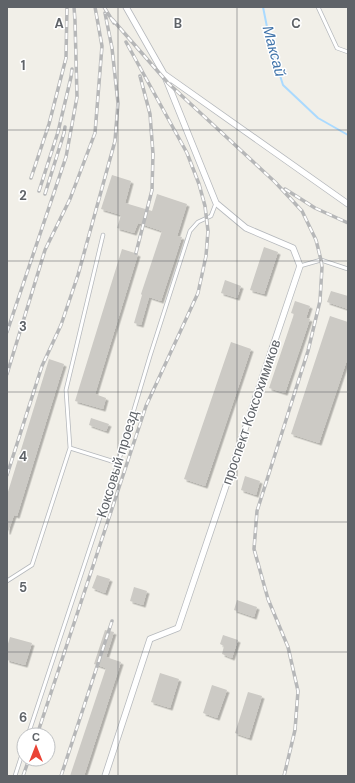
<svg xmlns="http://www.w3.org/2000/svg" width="355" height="783" viewBox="0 0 355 783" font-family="'DM Sans',sans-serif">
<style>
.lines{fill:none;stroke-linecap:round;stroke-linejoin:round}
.stream{stroke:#aadaff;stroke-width:2}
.building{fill:#cccac5;filter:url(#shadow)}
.service-casing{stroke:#b5b8bc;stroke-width:4.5}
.minor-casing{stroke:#b5b8bc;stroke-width:7}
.service{stroke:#fff;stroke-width:3}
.minor{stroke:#fff;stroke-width:5.5}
.rail-casing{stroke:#b6b7b8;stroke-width:3.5}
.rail{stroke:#fff;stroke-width:2;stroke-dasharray:6;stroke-linecap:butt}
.grid{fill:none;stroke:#5f6368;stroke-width:1;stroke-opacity:0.55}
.labels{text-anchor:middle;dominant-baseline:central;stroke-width:3;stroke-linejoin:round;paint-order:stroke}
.street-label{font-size:14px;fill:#5f6368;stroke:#fff}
.water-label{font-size:15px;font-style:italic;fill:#4174aa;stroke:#fff}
.grid-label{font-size:13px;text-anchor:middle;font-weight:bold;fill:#5f6368;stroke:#fff;stroke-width:3;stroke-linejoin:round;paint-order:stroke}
</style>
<defs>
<filter id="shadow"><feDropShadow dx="2.5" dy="2.5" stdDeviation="0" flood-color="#0004"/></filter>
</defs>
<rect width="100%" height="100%" fill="#f1efe8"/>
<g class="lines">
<path class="stream" d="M 263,7 L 271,47 L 283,85 L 318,118 L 348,135"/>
</g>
<path class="building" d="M 112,175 L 131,181 L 125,203 L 152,211 L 157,194 L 187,204 L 177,236 L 182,237 L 161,301 L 149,297 L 141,325 L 134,323 L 142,295 L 141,294 L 162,231 L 138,223 L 134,233 L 117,228 L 121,215 L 101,209 Z
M 264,247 L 278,252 L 264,294 L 250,290 Z
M 122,249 L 138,254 L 95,394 L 106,398 L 103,409 L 75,401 Z
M 225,280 L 241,286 L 237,298 L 221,293 Z
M 331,291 L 348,296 L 348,309 L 327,302 Z
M 295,301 L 310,306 L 306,318 L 310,319 L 285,393 L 269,388 L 294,314 L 291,313 Z
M 330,316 L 348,322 L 348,357 L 319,443 L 291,434 Z
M 231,342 L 251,349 L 205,486 L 184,479 Z
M 49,359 L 64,364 L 17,516 L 14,515 L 8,532 L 7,532 L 7,495 Z
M 91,418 L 109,424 L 106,431 L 89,425 Z
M 245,476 L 260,481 L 256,495 L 241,490 Z
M 97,575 L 110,579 L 105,593 L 92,588 Z
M 134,587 L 147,591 L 143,605 L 130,601 Z
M 237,600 L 257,607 L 254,617 L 234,610 Z
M 105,630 L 114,632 L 106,657 L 121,662 L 84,776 L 70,776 L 106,668 L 94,664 Z
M 223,635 L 238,640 L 232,658 L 222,654 L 224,646 L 220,644 Z
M 10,637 L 32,643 L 25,665 L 7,660 L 7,647 Z
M 160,673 L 179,679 L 170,708 L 151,702 Z
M 212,685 L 227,690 L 217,718 L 203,713 Z
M 248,692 L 262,696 L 249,738 L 235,733 Z"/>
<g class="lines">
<g class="service-casing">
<path id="service" d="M 318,7 L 337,48 L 348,52
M 300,266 L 321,260 L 348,269
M 70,448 L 118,463
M 7,581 L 32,565 L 70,448 L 66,390 L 103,235
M 28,735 L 118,463 L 150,356 L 190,231 L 198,222 L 211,216 L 216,203
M 15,776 L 24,748"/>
</g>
<g class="minor-casing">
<path id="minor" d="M 126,7 L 164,74 L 348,204
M 105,776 L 150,639 L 178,628 L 300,266 L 293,248 L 246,228 L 216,203 L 164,74"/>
</g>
<use href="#service" class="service"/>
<use href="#minor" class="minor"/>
<g class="rail-casing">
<path id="rail" d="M 104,7 L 114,23
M 112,19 L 168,83 L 275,182 L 302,211 L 316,240 L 321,260 L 322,267 L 320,301 L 308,351 L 257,511 L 254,549 L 268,599 L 288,647 L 298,691 L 295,730 L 284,776
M 31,178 L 49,124 L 66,58 L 67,7
M 285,189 L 315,208 L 348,223
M 39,191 L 58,132 L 71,77 L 72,69
M 45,194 L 64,133 L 65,127
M 136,253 L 152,190 L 153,154 L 150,114 L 140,76
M 7,332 L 66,157 L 77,97 L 75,21 L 74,7
M 7,374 L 45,250 L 70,199 L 95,133 L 102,46 L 95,7
M 7,475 L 42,366 L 61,325 L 78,275 L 115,141 L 118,103 L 112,48 L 105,13
M 37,735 L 146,406 L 198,293 L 206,256 L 208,231 L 205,206 L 199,184 L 187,153 L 126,42
M 23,776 L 29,759
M 61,776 L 112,621"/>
</g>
<use href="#rail" class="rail"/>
</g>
<path class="grid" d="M 118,7 L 118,776M 237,7 L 237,776M 7,130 L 348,130M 7,261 L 348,261M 7,392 L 348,392M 7,522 L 348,522M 7,652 L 348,652"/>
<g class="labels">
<g class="street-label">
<text transform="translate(251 412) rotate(-71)">проспект Коксохимиков</text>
<text transform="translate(117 464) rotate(-73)">Коксовый проезд</text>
</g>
<g class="water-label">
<text transform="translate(274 51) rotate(75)">Максай</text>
</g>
</g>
<g class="grid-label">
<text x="59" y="28">A</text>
<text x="178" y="28">B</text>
<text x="296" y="28">C</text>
<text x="23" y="70">1</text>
<text x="23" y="200">2</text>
<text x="23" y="331">3</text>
<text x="23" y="461">4</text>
<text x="23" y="592">5</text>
<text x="23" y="722">6</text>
</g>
<rect width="355" height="783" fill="none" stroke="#5f6368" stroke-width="16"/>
<g transform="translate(36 747)"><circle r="19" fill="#ffffff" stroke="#bfc1c3"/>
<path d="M0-3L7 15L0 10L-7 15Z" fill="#ea4335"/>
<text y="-6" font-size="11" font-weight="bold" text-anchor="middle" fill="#5f6368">С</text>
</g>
</svg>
